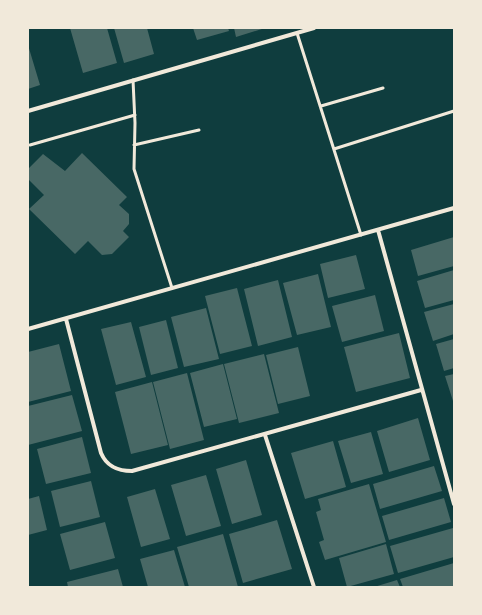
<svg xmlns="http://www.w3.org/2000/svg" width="482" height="615" viewBox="0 0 482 615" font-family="Figtree,sans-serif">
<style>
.building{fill:#486865}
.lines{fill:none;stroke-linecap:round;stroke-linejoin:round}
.service{stroke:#f1e9da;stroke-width:3}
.minor{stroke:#f1e9da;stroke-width:4}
</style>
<rect width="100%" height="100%" fill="#0f3d3e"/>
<path class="building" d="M 70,28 L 107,28 L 117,63 L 83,73 Z
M 114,28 L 147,28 L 154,54 L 124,63 Z
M 193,28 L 228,28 L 229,31 L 197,40 Z
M 234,28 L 265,28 L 236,37 Z
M 28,45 L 40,85 L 28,89 Z
M 82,153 L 127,197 L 119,205 L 129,214 L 129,224 L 123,231 L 129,237 L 112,254 L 102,255 L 88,241 L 75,254 L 29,209 L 44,195 L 28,179 L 28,169 L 43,154 L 65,171 Z
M 454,237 L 454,266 L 418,276 L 411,250 Z
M 356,255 L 365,289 L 328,298 L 320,264 Z
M 454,270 L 454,300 L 425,308 L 417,281 Z
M 318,274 L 331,327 L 297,335 L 283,283 Z
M 278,280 L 292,337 L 258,346 L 244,289 Z
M 237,288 L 252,346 L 220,354 L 205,296 Z
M 375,295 L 384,331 L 342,342 L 332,306 Z
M 454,304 L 454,334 L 433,341 L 424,312 Z
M 206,308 L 219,359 L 184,367 L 171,317 Z
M 166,320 L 178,368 L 151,375 L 139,327 Z
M 131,322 L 146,377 L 116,385 L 101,329 Z
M 399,333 L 410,378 L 356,392 L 344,347 Z
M 454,339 L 454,368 L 444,371 L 436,344 Z
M 59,344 L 71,391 L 28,402 L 28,352 Z
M 298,347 L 310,396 L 278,404 L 266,355 Z
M 264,354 L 279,413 L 239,423 L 224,364 Z
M 223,364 L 237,419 L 204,427 L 190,373 Z
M 187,373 L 204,440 L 170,449 L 153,382 Z
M 454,374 L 454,401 L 453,401 L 445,376 Z
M 152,382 L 168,445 L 131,454 L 115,392 Z
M 72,395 L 82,431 L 28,445 L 28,406 Z
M 418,418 L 430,460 L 389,472 L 377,431 Z
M 371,432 L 383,474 L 351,483 L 338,441 Z
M 82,437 L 91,473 L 46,484 L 37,449 Z
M 333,441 L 346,487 L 305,499 L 291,453 Z
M 246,460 L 262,515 L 232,524 L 216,469 Z
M 434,466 L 442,491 L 380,509 L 373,484 Z
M 206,475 L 221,526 L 186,536 L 171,485 Z
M 91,481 L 100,517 L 60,527 L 51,491 Z
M 369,484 L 386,542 L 325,560 L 319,542 L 324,540 L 316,512 L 321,510 L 318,499 Z
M 155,489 L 170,539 L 141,547 L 127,497 Z
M 39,496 L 47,530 L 28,535 L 28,499 Z
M 444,498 L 451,522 L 389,540 L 382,516 Z
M 277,520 L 292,569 L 243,583 L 229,534 Z
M 105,522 L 115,558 L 70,570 L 60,534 Z
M 453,528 L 454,557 L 398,573 L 390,546 Z
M 223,534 L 238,587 L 189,587 L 177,547 Z
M 386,544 L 394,574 L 347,587 L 339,558 Z
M 174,550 L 185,587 L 148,587 L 140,559 Z
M 454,563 L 454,587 L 403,587 L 400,579 Z
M 118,569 L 123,587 L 68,587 L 67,582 Z
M 397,580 L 400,587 L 374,587 Z"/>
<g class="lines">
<path class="service" d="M 297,33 L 361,235
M 133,80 L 135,123 L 134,169 L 172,288
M 321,106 L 383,88
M 30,145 L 135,115
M 134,145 L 199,130
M 334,149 L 454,111"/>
<path class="minor" d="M 28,111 L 314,28
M 378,230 L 454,504
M 66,319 L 101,453 C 107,467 118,471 132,471 L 421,390
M 28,329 L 454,208
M 265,435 L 314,587"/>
</g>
<rect width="482" height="615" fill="none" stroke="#f1e9da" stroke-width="58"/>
</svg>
